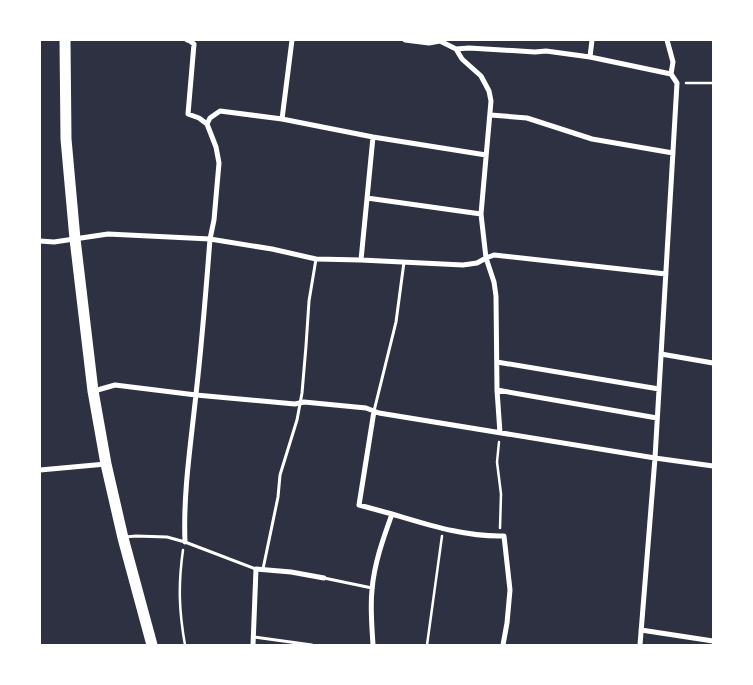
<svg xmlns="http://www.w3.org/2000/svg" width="753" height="685" viewBox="0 0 753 685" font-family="Rubik,sans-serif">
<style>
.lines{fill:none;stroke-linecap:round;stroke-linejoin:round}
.path{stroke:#fff;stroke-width:2.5}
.service{stroke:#fff;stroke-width:3}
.minor{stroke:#fff;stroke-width:5}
.primary{stroke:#fff;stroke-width:11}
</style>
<rect width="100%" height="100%" fill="#2d3142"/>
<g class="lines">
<path class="path" d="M 686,83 L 713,83
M 499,442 L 497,462 L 501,494 L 500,528
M 183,550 C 178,585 179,611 185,645
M 427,645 L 442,536"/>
<path class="service" d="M 374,411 L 396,322 L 404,262
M 125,537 L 136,536 L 167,537 L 185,542 L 256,569
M 263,569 L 278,497 L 280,475 L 297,420 L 302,393 L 306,346 L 309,301 L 316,259
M 324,578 L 372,588
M 254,637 L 312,645"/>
<path class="minor" d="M 405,40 L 429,43 L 440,41 L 440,40
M 667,40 L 673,62 L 671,74
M 440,41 L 456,49 L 462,59 L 481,76 L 489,91 L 491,101 L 481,214 L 486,258 L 494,282 L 496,296 L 497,390 L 500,433
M 456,49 L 469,48 L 535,52 L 546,51 L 590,57 L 671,74 L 677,83 L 655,458 L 640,645
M 590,57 L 592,40
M 491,115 L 527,118 L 592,139 L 673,153
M 282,119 L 292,40
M 207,124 L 210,118 L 220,111 L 282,119 L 373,137 L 486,155
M 367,198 L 481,214
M 40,241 L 54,242 L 108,234 L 210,239 L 272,249 L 316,259 L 361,260 L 463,265 L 477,263 L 486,258 L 494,255 L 666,274
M 361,260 L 373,137
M 661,354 L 713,363
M 497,362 L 659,389
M 497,390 L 657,418
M 94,391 L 115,385 L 196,395 L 295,404 L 304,402 L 366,408 L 379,413 L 655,458 L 713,466
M 40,470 L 106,464
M 392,514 C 429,525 465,537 504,536 L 510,590 L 507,623 L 503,645
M 185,542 C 183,492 191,443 196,394 C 202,342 206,291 210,239 L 214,220 L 219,163 L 216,147 L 207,124 L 199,118 L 188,114 L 194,44 L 190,41 L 187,40
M 641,630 L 713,641
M 253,645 L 256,569 L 291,572 L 324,578
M 373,645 C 372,627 370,608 372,590 C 374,564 383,539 392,514 L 359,505 L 374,411"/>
<path class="primary" d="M 65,40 L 66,139 L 75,239 L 93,391 L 106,464 L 123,538 L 152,645"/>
</g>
<rect width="753" height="685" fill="none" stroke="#ffffff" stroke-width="82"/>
</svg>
